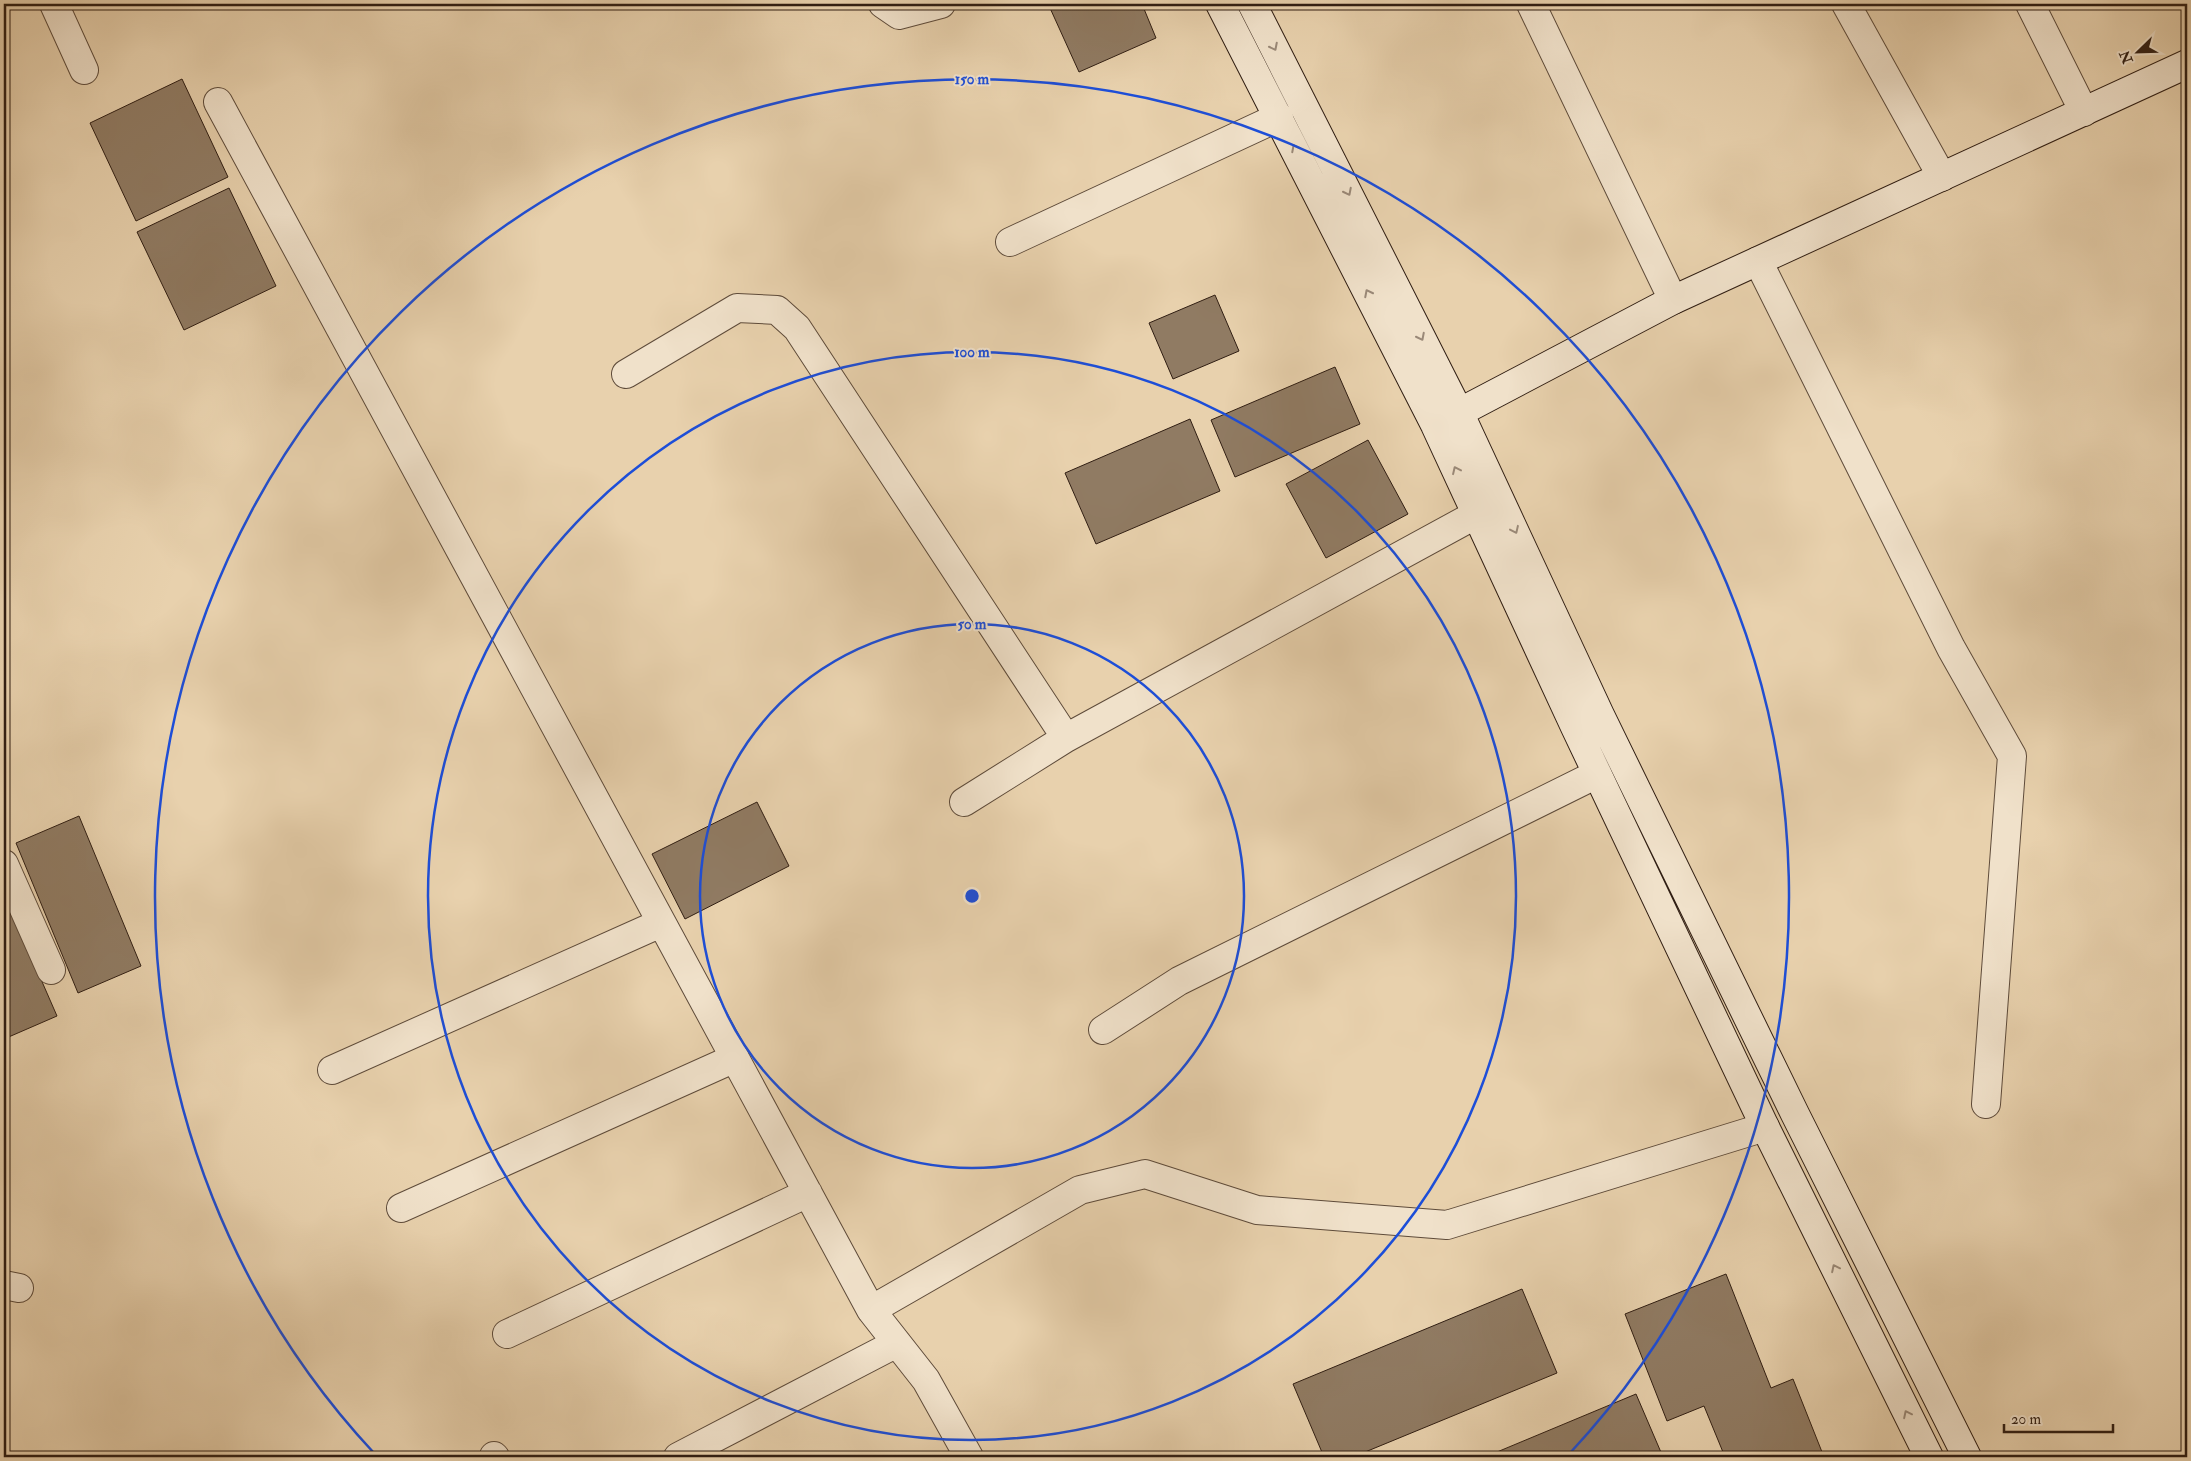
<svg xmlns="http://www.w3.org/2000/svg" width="2191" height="1461" viewBox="0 0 2191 1461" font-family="'IM FELL Double Pica',serif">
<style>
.building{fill:#907b63;stroke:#301e13}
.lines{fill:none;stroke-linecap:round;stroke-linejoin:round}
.street-casing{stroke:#5e4b3a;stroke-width:30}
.secondary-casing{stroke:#301e13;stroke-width:30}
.street{stroke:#f0e1ca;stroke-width:28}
.secondary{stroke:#f0e1ca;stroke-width:28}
.oneway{stroke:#9a8978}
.ring{fill:none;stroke:#1d4ed8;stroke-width:2.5}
.centre{fill:#1d4ed8;stroke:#f0e1ca;stroke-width:2.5}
.ring-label{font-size:15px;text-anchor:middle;font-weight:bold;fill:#1d4ed8;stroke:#f0e1ca;stroke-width:4;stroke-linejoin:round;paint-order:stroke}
</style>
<rect width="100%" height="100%" fill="#e8d1ad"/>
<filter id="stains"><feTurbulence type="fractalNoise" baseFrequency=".004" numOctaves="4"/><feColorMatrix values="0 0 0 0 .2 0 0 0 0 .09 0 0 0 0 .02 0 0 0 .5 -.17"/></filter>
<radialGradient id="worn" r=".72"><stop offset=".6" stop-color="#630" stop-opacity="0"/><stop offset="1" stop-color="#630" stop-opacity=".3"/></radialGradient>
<path class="building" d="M 1061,4 L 1142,4 L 1156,38 L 1079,72 L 1050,8 Z
M 182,79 L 228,177 L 136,221 L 90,123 Z
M 229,188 L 276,286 L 184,330 L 137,232 Z
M 1215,295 L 1239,351 L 1173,379 L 1149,323 Z
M 1335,367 L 1360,424 L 1235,477 L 1211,420 Z
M 1190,419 L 1220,491 L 1096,544 L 1065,473 Z
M 1368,440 L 1408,514 L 1326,558 L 1286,484 Z
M 757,802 L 789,866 L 685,919 L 652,854 Z
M 79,816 L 141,966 L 78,993 L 16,843 Z
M 5,897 L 57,1016 L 4,1039 L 4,898 Z
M 1726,1274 L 1771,1388 L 1793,1379 L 1824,1457 L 1725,1457 L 1704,1406 L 1667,1421 L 1625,1314 Z
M 1522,1289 L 1557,1373 L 1353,1457 L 1324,1457 L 1293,1384 Z
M 1636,1394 L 1663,1457 L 1485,1457 Z"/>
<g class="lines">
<g class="street-casing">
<path id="street" d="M 54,4 L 84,70
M 883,4 L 899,15 L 941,4
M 1531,4 L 1673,300
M 1846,4 L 1942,177
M 2030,4 L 2084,112
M 218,102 L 871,1310 L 1080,1190 L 1145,1174 L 1257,1210 L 1447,1225 L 1765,1127
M 1010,242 L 1279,117
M 1758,261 L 1951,648 L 2012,756 L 1986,1104
M 626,374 L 737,308 L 777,310 L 797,328 L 1066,738
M 964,802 L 1066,738 L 1497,503
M 4,864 L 51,970
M 1103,1030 L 1179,981 L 1597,774
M 332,1070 L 661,923
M 401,1208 L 735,1058
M 4,1285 L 19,1288
M 871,1310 L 926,1380 L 969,1457
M 507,1334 L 808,1193
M 494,1456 L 495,1457
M 678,1457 L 897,1343"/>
</g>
<g class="secondary-casing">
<path id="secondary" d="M 1220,4 L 1435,425 L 1575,727 L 1765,1127 L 1929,1457
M 1252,4 L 1459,412 L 1600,715 L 1795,1114 L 1967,1457
M 1443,421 L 1673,300 L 2187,64"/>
</g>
<use href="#street" class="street"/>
<use href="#secondary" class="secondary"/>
</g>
<defs><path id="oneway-chevron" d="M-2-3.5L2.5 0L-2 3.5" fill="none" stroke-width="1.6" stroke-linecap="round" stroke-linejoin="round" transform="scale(1.25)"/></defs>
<g class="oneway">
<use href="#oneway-chevron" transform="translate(1274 47) rotate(63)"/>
<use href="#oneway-chevron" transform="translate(1295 148) rotate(-117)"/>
<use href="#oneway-chevron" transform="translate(1348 192) rotate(63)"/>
<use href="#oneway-chevron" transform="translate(1368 293) rotate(-117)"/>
<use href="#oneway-chevron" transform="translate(1421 337) rotate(63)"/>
<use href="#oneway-chevron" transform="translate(1456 470) rotate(-115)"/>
<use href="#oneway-chevron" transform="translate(1515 530) rotate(65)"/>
<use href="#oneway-chevron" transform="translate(1835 1268) rotate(-116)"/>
<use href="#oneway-chevron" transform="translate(1907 1414) rotate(-116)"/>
</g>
<g class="ring">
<circle cx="972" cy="896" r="272"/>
<circle cx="972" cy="896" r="544"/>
<path d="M374 1453A817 817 0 1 1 1570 1453"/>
</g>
<circle cx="972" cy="896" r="8" class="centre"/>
<g class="ring-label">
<text x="972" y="84">150 m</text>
<text x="972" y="357">100 m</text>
<text x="972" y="629">50 m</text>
</g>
<rect width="2191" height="1461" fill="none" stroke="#e8d1ad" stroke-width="20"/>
<rect x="5" y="5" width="2181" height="1451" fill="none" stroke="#301e13" stroke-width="2.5"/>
<rect x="10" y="10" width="2171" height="1441" fill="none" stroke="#301e13"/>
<g transform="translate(2138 52) rotate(247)" stroke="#f0e1ca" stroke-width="4" paint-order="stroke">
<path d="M0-4L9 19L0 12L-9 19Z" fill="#301e13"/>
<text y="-8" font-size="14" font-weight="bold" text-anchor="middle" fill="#301e13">N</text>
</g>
<path d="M2004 1424v8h109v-8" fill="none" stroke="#301e13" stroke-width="2.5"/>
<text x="2011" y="1424" font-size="15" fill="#301e13" stroke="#f0e1ca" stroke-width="4" paint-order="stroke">20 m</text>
<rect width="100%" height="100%" filter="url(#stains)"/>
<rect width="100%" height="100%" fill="url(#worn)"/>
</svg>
